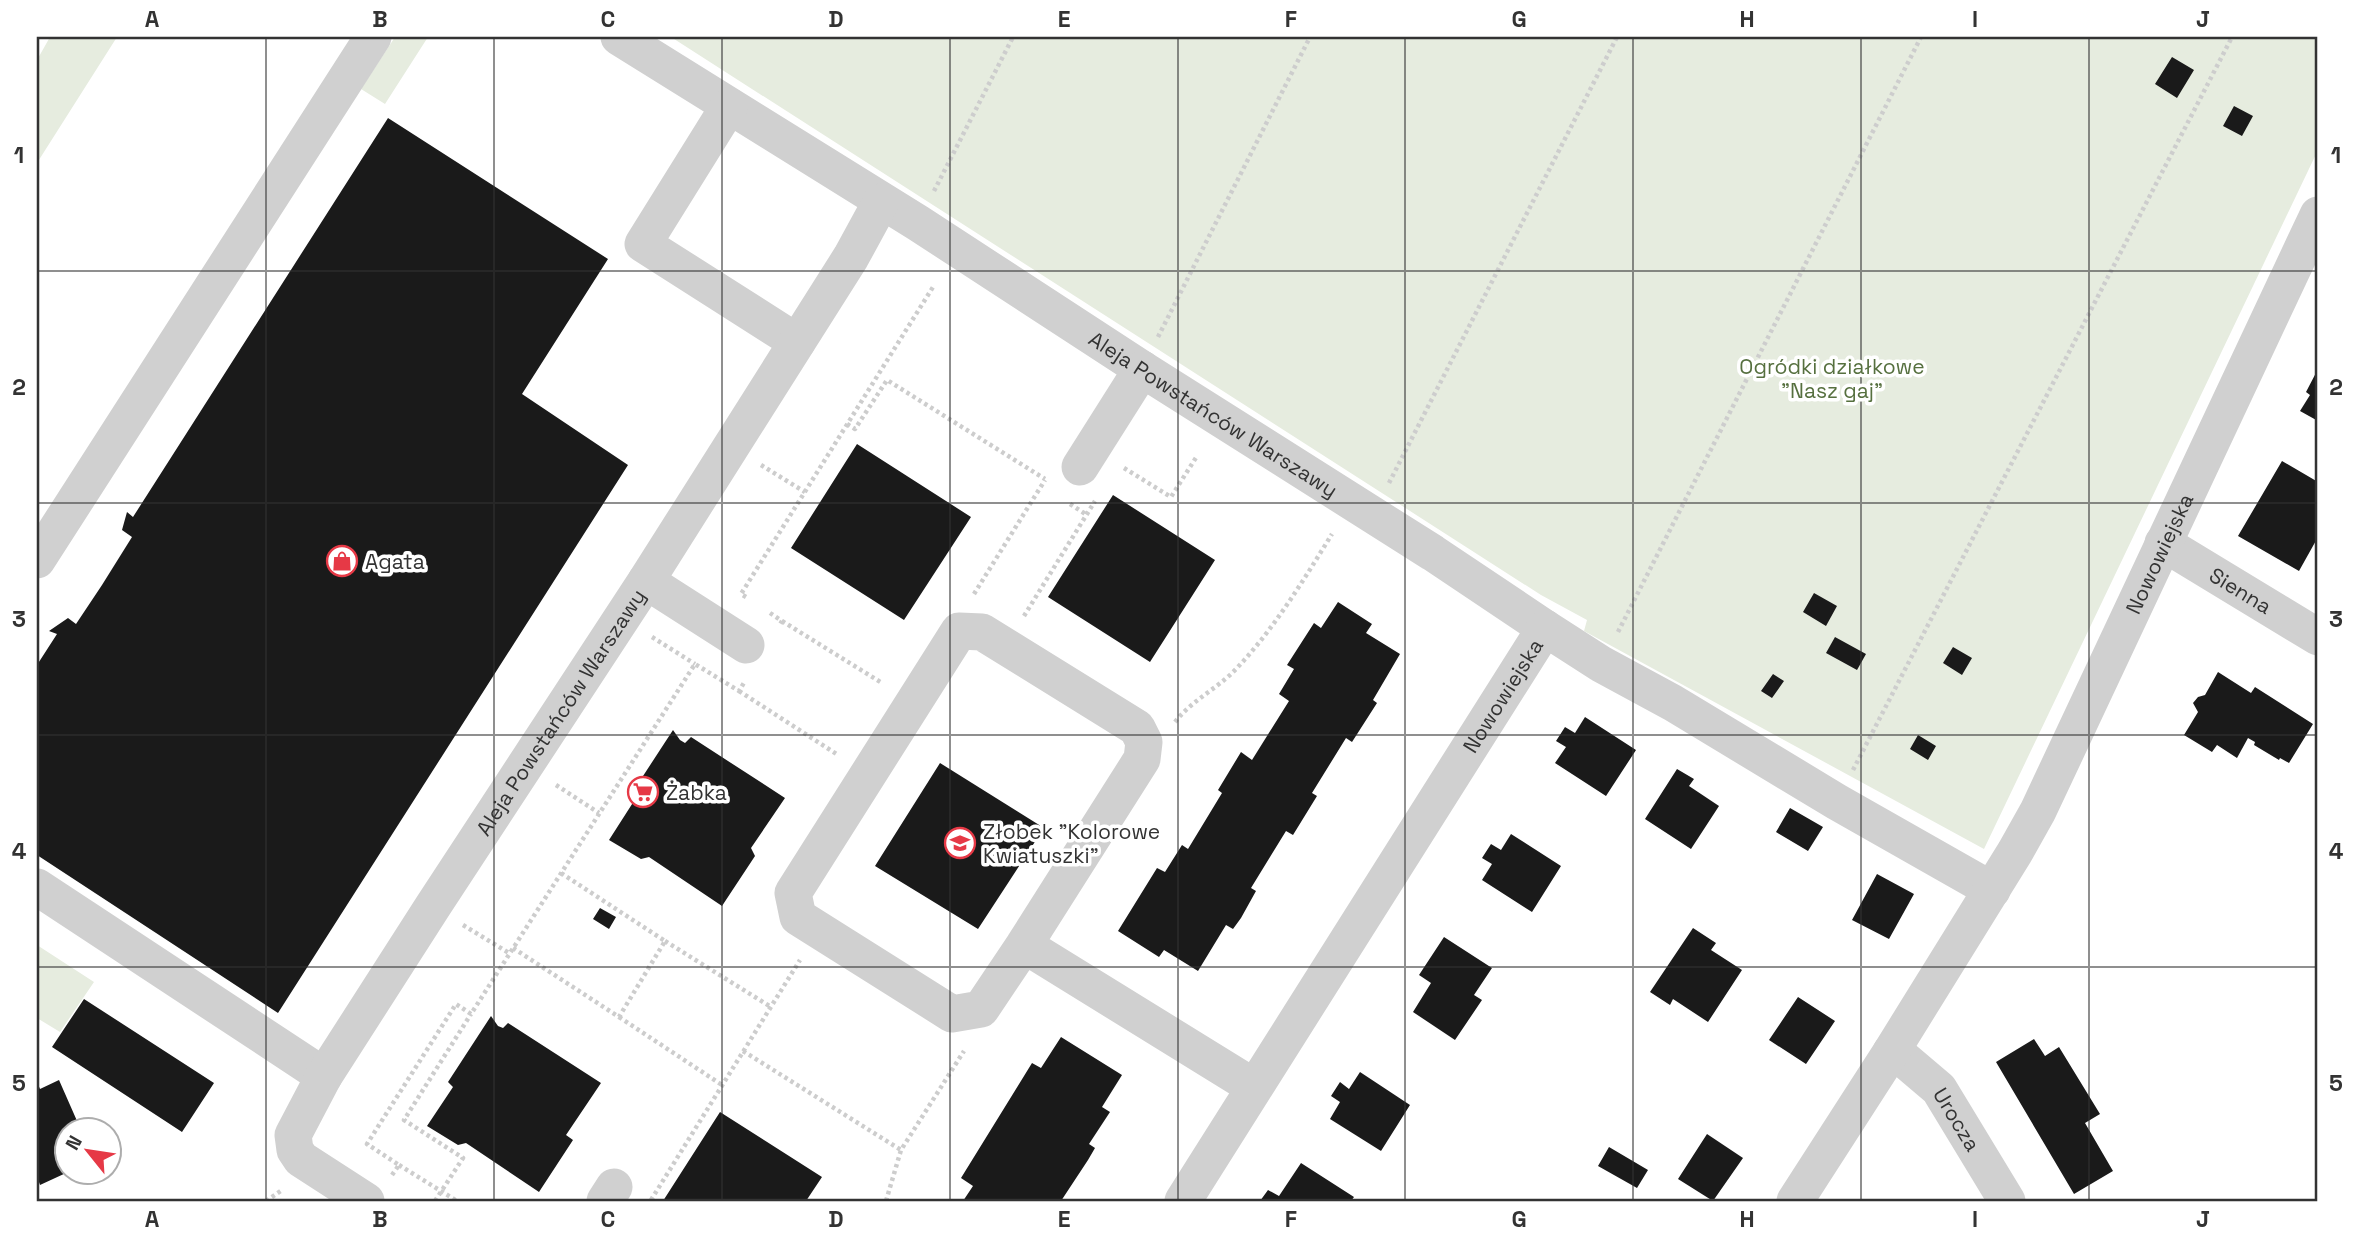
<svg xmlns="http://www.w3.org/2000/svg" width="2355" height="1238" viewBox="0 0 2355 1238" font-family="'Space Grotesk',sans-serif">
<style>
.green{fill:#e6ecdf}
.building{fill:#1a1a1a}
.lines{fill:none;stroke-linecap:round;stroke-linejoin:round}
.path{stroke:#cdcdcd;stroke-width:4.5;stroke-dasharray:3.5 3.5;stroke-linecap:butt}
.minor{stroke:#d0d0d0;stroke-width:37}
.grid{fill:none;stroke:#333;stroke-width:2;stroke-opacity:0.55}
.labels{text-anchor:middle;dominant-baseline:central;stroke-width:7;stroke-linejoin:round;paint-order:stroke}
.park-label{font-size:21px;fill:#56703f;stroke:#fff}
.street-label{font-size:21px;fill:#333;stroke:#fff}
.poi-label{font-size:21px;fill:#333;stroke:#fff;text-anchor:start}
.neatline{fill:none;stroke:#333;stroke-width:2.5}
.grid-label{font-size:23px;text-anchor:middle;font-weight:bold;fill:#333}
</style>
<rect width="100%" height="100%" fill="#fff"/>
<path class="green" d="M 50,37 L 117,37 L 37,163 L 37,60 Z
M 395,37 L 428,37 L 385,104 L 361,89 Z
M 671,37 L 2318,37 L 2318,150 L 1984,849 L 1584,631 L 1587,620 L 1541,595 Z
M 37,945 L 94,982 L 60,1032 L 37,1018 Z"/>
<path class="building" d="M 2172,57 L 2194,70 L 2177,98 L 2155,84 Z
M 2234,106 L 2253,116 L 2242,136 L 2223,126 Z
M 388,118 L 608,259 L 522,394 L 628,465 L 278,1013 L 37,855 L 37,665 L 57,634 L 49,631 L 68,618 L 76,624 L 102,585 L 132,537 L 122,530 L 127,512 L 133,517 Z
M 2318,369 L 2318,421 L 2300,411 L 2310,395 L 2306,392 Z
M 857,444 L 971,517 L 904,620 L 791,548 Z
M 2282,461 L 2318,482 L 2318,537 L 2299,571 L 2238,536 Z
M 1113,495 L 1215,560 L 1150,662 L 1048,597 Z
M 1814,593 L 1837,606 L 1826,626 L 1803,612 Z
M 1338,602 L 1372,624 L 1366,633 L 1400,654 L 1373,700 L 1377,703 L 1352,742 L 1346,738 L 1312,793 L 1317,796 L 1293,835 L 1286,831 L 1251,888 L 1256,891 L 1241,918 L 1233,929 L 1226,925 L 1198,971 L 1164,950 L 1159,957 L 1118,931 L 1157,868 L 1165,872 L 1182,845 L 1188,849 L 1222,793 L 1218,790 L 1241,752 L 1252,760 L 1289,701 L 1279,694 L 1294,669 L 1287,665 L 1314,623 L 1321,628 Z
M 1835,637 L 1866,654 L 1857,670 L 1826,653 Z
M 1953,647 L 1972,658 L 1962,675 L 1943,663 Z
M 2218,672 L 2251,693 L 2255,687 L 2313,724 L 2289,763 L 2280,758 L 2279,760 L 2254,745 L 2255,742 L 2248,738 L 2237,758 L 2217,745 L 2212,752 L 2184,735 L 2198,712 L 2193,703 L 2198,697 L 2205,695 Z
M 1773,674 L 1784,681 L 1772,698 L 1761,691 Z
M 1585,717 L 1636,750 L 1606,796 L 1555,763 L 1566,747 L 1556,741 L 1565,727 L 1575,733 Z
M 673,730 L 680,740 L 685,743 L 691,737 L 785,798 L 751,848 L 755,856 L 722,906 L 649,857 L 641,859 L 609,840 L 634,801 L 630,796 Z
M 1918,735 L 1936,746 L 1928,760 L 1910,749 Z
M 940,763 L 1044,828 L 978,929 L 875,866 Z
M 1677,769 L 1694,779 L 1689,786 L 1719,806 L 1691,849 L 1645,819 Z
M 1790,808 L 1823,827 L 1808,851 L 1776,832 Z
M 1511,834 L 1561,866 L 1532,912 L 1482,880 L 1492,864 L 1482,858 L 1491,844 L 1501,850 Z
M 1877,874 L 1914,894 L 1889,939 L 1852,920 Z
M 600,908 L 616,917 L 609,929 L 593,919 Z
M 1693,928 L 1716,943 L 1711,950 L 1742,970 L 1708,1022 L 1673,999 L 1670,1005 L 1650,992 Z
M 1444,937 L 1492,968 L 1474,995 L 1482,1000 L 1455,1040 L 1413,1012 L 1431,983 L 1419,975 Z
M 1798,997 L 1835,1021 L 1806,1064 L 1769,1040 Z
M 84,999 L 214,1083 L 182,1132 L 52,1047 Z
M 491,1016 L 498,1026 L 503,1028 L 508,1023 L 601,1083 L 566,1135 L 573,1140 L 539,1192 L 466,1143 L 458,1145 L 427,1126 L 453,1087 L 448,1082 Z
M 1061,1037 L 1122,1075 L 1102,1107 L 1110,1112 L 1089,1144 L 1095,1148 L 1088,1160 L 1061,1201 L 963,1201 L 973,1186 L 961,1178 L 1032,1063 L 1041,1068 Z
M 2034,1039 L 2045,1056 L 2059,1047 L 2100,1114 L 2085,1123 L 2113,1171 L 2074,1194 L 1996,1062 Z
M 1360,1072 L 1410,1105 L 1381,1151 L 1330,1119 L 1340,1102 L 1331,1096 L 1340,1082 L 1349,1089 Z
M 59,1080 L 81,1130 L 66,1130 L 66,1173 L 40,1185 L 37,1176 L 37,1082 L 40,1089 Z
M 720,1112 L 822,1177 L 806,1201 L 663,1201 Z
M 1707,1134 L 1743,1158 L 1713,1201 L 1678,1179 Z
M 1609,1147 L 1648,1170 L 1637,1188 L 1598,1166 Z
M 1301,1163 L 1354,1197 L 1351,1201 L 1260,1201 L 1268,1190 L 1279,1196 Z"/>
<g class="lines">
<path class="path" d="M 934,191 L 1013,37
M 1158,337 L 1310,37
M 847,424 L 855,429 L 887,380 L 1045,479
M 761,465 L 805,492
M 1124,468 L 1171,497 L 1197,456
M 1389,483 L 1617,37
M 1070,504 L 1087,515
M 974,594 L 1045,480
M 746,597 L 741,594 L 933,287
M 770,613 L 782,621 L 779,626
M 1024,616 L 1095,501
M 782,621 L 882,683
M 1618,632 L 1921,37
M 652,637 L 695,664
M 739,691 L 838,755
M 1175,722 C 1192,700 1217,689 1236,669 C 1274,629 1303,581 1332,534
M 1853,770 L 2232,37
M 556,785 L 599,813
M 463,925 L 509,953
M 665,941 L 771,1007
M 513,948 L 619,1017 L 665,941 L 561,873
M 619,1017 L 722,1085
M 743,1051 L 901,1150
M 399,1165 L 457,1201
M 392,1175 L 399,1165 L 367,1144 L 456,1004 L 471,1014 L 695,664 L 739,691 L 745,681
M 651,1200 L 800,960
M 266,1201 L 282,1190
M 435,1201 L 463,1158 L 404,1120 L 471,1014
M 886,1201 L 901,1150 L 964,1051"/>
<g class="minor">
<path id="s1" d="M 619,37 L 918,223 L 1142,369 L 1433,553 L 1545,628"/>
<path d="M 729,106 L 643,244 L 797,342"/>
<path d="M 1080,467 L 1142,369"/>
<path id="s2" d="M 2163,543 L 2318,637"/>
<path d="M 37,560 L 373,37"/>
<path d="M 646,581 L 746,645"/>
<path d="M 37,887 L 324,1076"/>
<path d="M 1024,945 L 981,1009 L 952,1014 L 798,917 L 793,893 L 959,631 L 982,632 L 1137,728 L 1144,742 L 1142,759 L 1024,945 L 1254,1087"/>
<path id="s3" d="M 1891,1052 L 1906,1061 L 1939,1089 L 2007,1201"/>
<path id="s4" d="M 366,1201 L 301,1159 L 295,1150 L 293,1135 L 324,1076 L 433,906 L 646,581 L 851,257 L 881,202"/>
<path d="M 605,1201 L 614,1187"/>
<path id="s5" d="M 1183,1201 L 1545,628 L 1601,664 L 1673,703 L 1837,802 L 1992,890"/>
<path id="s6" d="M 1795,1201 L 1891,1052 L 2015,852 L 2038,811 L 2318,215"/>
</g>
</g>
<path class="grid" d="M 266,37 L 266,1201M 494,37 L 494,1201M 722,37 L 722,1201M 950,37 L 950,1201M 1178,37 L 1178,1201M 1405,37 L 1405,1201M 1633,37 L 1633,1201M 1861,37 L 1861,1201M 2089,37 L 2089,1201M 37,271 L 2318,271M 37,503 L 2318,503M 37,735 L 2318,735M 37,967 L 2318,967"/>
<defs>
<g id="shop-ring" transform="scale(1.575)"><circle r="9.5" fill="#fff" stroke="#e63946" stroke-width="1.5"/><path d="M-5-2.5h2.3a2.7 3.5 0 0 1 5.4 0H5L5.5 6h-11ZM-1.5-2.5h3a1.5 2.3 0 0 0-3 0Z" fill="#e63946"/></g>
<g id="supermarket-ring" transform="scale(1.575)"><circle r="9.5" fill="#fff" stroke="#e63946" stroke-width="1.5"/><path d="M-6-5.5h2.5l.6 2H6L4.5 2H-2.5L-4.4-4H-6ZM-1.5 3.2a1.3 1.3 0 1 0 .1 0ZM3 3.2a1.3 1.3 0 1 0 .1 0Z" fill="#e63946"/></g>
<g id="school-ring" transform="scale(1.575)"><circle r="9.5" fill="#fff" stroke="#e63946" stroke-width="1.5"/><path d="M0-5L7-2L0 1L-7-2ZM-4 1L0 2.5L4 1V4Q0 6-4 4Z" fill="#e63946"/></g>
</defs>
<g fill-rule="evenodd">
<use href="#shop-ring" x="342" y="561"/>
<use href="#supermarket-ring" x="643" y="792"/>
<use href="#school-ring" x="960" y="843"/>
</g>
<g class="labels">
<g class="park-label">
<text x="1832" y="366">Ogródki działkowe<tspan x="1832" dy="24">"Nasz gaj"</tspan></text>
</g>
<g class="street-label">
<text stroke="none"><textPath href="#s1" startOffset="704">Aleja Powstańców Warszawy</textPath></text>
<text stroke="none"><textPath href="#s6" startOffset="744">Nowowiejska</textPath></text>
<text stroke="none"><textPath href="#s2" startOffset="91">Sienna</textPath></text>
<text stroke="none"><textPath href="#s5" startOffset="598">Nowowiejska</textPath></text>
<text stroke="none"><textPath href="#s4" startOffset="604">Aleja Powstańców Warszawy</textPath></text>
<text stroke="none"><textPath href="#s3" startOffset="96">Urocza</textPath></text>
</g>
<g class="poi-label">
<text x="365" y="561">Agata</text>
<text x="666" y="792">Żabka</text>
<text x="983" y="831">Złobek "Kolorowe<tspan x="983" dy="24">Kwiatuszki"</tspan></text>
</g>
</g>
<rect width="2355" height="1238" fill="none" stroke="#ffffff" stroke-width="77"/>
<g transform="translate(88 1151) rotate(300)"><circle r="33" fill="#ffffff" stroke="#adadad" stroke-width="2"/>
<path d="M0-5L12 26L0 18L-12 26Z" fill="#e63946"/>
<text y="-10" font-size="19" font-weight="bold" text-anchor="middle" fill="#333333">N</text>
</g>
<rect x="38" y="38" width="2278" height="1162" class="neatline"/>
<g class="grid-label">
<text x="152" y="27">A</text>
<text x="380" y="27">B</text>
<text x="608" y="27">C</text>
<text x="836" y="27">D</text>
<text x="1064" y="27">E</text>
<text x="1291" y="27">F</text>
<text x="1519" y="27">G</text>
<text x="1747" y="27">H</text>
<text x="1975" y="27">I</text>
<text x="2203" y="27">J</text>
<text x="19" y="163">1</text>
<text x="2336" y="163">1</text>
<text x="19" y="395">2</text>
<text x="2336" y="395">2</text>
<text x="19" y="627">3</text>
<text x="2336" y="627">3</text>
<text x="19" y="859">4</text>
<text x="2336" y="859">4</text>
<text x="19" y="1091">5</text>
<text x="2336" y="1091">5</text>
<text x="152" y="1227">A</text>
<text x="380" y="1227">B</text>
<text x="608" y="1227">C</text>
<text x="836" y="1227">D</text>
<text x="1064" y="1227">E</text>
<text x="1291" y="1227">F</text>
<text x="1519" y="1227">G</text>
<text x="1747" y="1227">H</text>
<text x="1975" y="1227">I</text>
<text x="2203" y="1227">J</text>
</g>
</svg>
